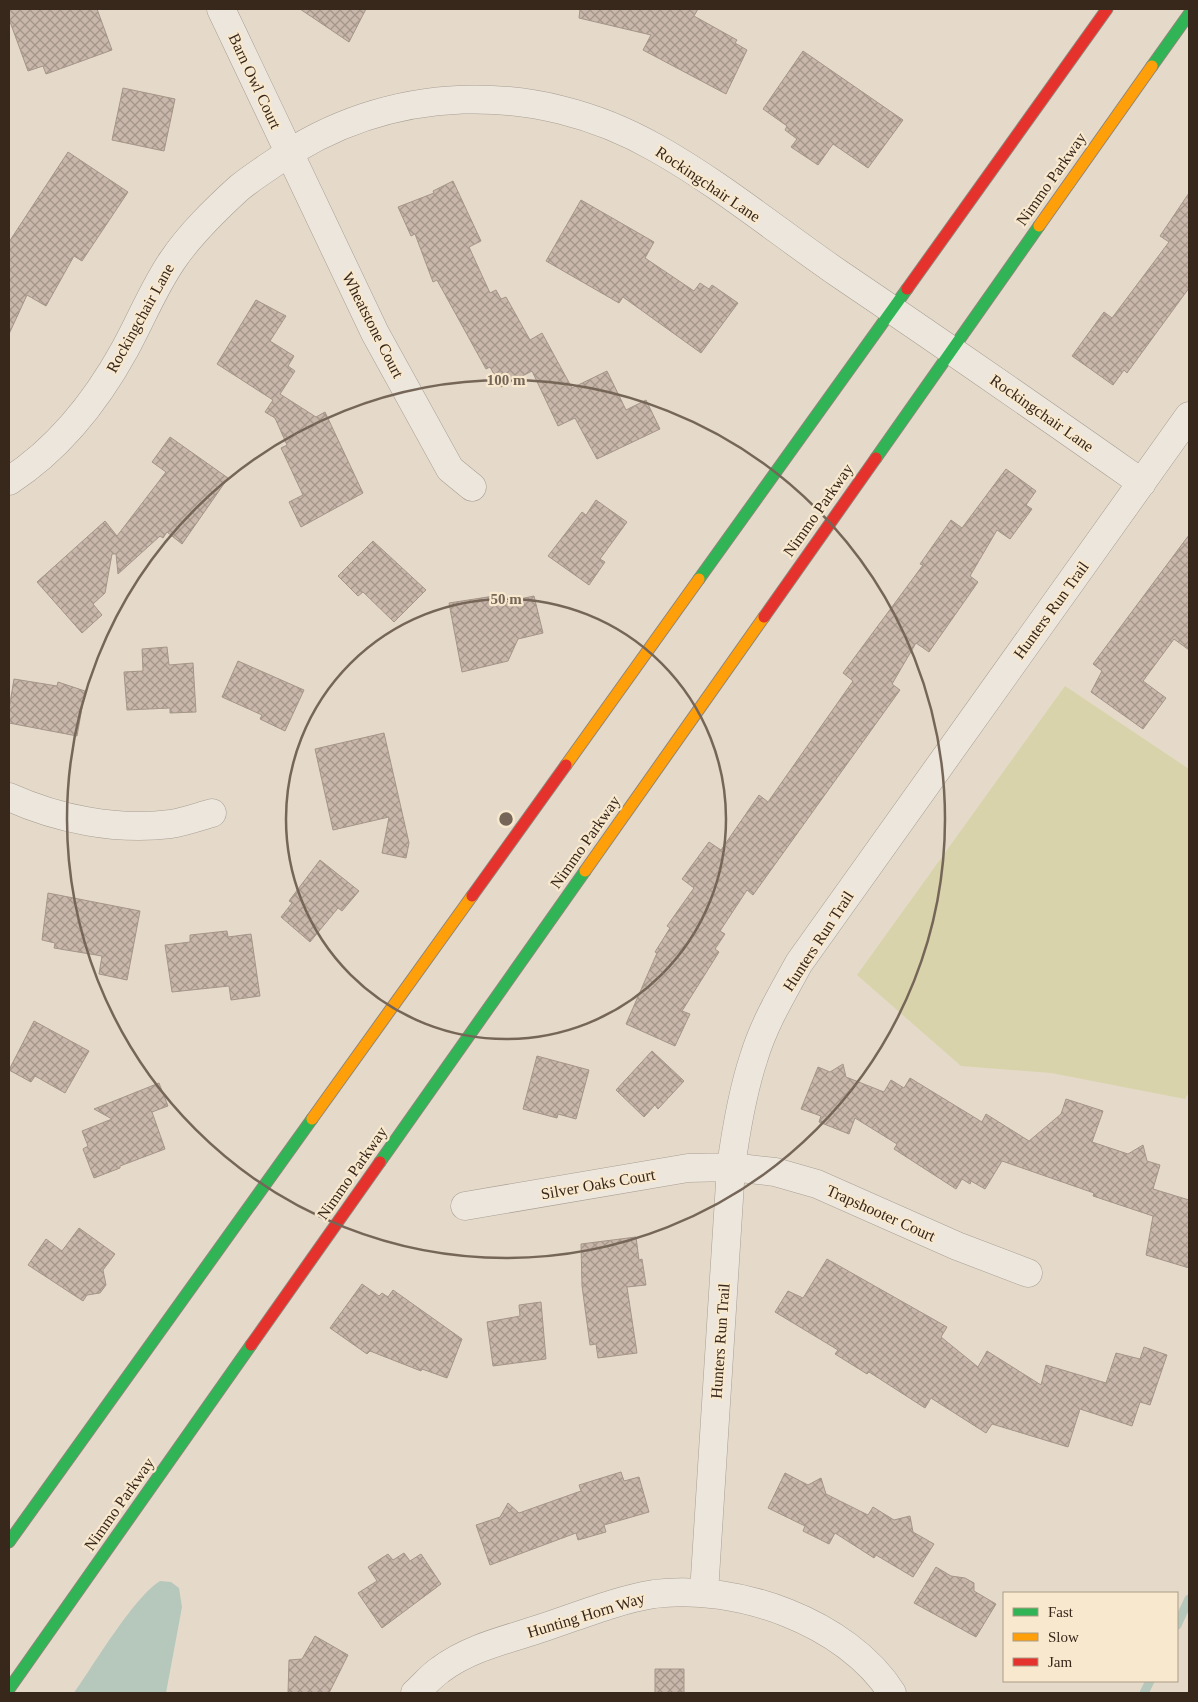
<svg xmlns="http://www.w3.org/2000/svg" width="1198" height="1702" viewBox="0 0 1198 1702" font-family="'Times New Roman',serif">
<style>
.green{fill:#d8d3ab}
.water{fill:#b6c8bb}
.lines{fill:none;stroke-linecap:round;stroke-linejoin:round}
.stream{stroke:#b6c8bb;stroke-width:9}
.building{fill:url(#building-cross-hatch);stroke:#a59589}
.street-casing{stroke:#a99f93;stroke-width:29}
.fast-casing{stroke:#8f857a;stroke-width:13}
.slow-casing{stroke:#8f857a;stroke-width:13}
.jam-casing{stroke:#8f857a;stroke-width:13}
.street{stroke:#ede6dc;stroke-width:28}
.fast{stroke:#30b455;stroke-width:11}
.slow{stroke:#ff9f0a;stroke-width:11}
.jam{stroke:#e5322d;stroke-width:11}
.ring{fill:none;stroke:#756658;stroke-width:2.5}
.labels{text-anchor:middle;dominant-baseline:central;stroke-width:4.5;stroke-linejoin:round;paint-order:stroke}
.street-label{font-size:16px;fill:#38271b;stroke:#f7e8ce}
.centre{fill:#756658;stroke:#f7e8ce;stroke-width:2.5}
.ring-label{font-size:15px;text-anchor:middle;font-weight:bold;fill:#756658;stroke:#f7e8ce;stroke-width:4.5;stroke-linejoin:round;paint-order:stroke}
</style>
<defs>
<pattern id="building-cross-hatch" width="8" height="8" patternUnits="userSpaceOnUse" patternTransform="scale(1.25)"><rect width="8" height="8" fill="#c8b7aa"/><path d="M0 0l8 8M0 8l8-8" fill="none" stroke="#a3958a"/></pattern>
</defs>
<rect width="100%" height="100%" fill="#e5dac9"/>
<path class="green" d="M 1065,686 L 1189,769 L 1189,1092 L 1185,1099 L 1051,1073 L 961,1066 L 857,975 Z"/>
<path class="water" d="M 160,1581 L 171,1582 L 179,1588 L 182,1607 L 166,1693 L 74,1693 C 94,1665 133,1598 160,1581 Z"/>
<g class="lines">
<path class="stream" d="M 1177,1625 L 1189,1599
M 1144,1693 L 1150,1681"/>
</g>
<path class="building" d="M 9,9 L 97,9 L 112,50 L 46,74 L 43,66 L 28,71 L 9,19 Z
M 300,9 L 366,9 L 349,42 Z
M 580,9 L 698,9 L 694,16 L 737,40 L 735,43 L 747,50 L 726,94 L 643,50 L 651,35 L 579,18 Z
M 803,51 L 903,120 L 868,168 L 833,144 L 818,165 L 791,147 L 797,139 L 785,130 L 787,126 L 763,109 Z
M 123,88 L 175,99 L 164,151 L 112,140 Z
M 68,152 L 128,192 L 82,261 L 74,256 L 46,306 L 27,295 L 9,334 L 9,242 Z
M 453,181 L 481,241 L 469,247 L 490,293 L 496,290 L 501,299 L 506,297 L 530,340 L 542,333 L 572,388 L 607,371 L 626,410 L 646,400 L 660,429 L 597,459 L 575,418 L 558,426 L 532,371 L 501,387 L 490,367 L 486,369 L 437,280 L 433,282 L 415,234 L 411,236 L 398,207 L 434,193 L 433,191 Z
M 1189,193 L 1189,288 L 1127,373 L 1124,370 L 1113,385 L 1072,356 L 1104,312 L 1112,318 L 1169,242 L 1160,236 Z
M 581,200 L 654,242 L 645,258 L 694,291 L 700,283 L 709,289 L 712,285 L 738,303 L 701,353 L 623,297 L 619,303 L 546,261 Z
M 256,300 L 286,316 L 270,341 L 294,356 L 288,366 L 295,371 L 280,394 L 316,417 L 325,412 L 363,493 L 301,527 L 289,502 L 303,495 L 281,448 L 287,445 L 275,418 L 265,412 L 273,400 L 217,364 Z
M 170,437 L 228,478 L 182,544 L 167,532 L 163,538 L 160,536 L 118,574 L 116,554 L 112,554 L 105,593 L 93,604 L 102,615 L 82,633 L 37,582 L 105,521 L 117,536 L 166,472 L 152,462 Z
M 1006,469 L 1036,491 L 1026,505 L 1032,509 L 1010,539 L 997,530 L 970,576 L 978,582 L 929,652 L 916,643 L 892,684 L 900,690 L 753,895 L 747,890 L 720,931 L 725,934 L 715,949 L 719,952 L 682,1011 L 690,1014 L 675,1046 L 626,1024 L 657,953 L 655,952 L 670,928 L 667,926 L 694,888 L 682,879 L 709,842 L 721,850 L 759,795 L 768,802 L 853,681 L 843,673 L 923,565 L 920,564 L 951,520 L 962,528 Z
M 596,500 L 627,522 L 600,559 L 605,562 L 589,585 L 548,556 L 582,512 L 586,515 Z
M 1189,535 L 1189,650 L 1174,639 L 1143,681 L 1166,698 L 1143,729 L 1091,692 L 1102,671 L 1093,664 Z
M 373,541 L 426,590 L 394,622 L 363,592 L 358,596 L 338,576 Z
M 494,596 L 496,604 L 534,596 L 543,633 L 518,639 L 508,661 L 462,672 L 449,603 Z
M 167,647 L 169,665 L 193,663 L 196,712 L 170,713 L 170,708 L 127,710 L 124,672 L 143,671 L 142,649 Z
M 238,661 L 304,690 L 285,731 L 260,719 L 262,715 L 222,697 Z
M 14,679 L 57,686 L 58,682 L 85,691 L 77,736 L 9,723 L 9,709 Z
M 384,733 L 409,843 L 406,858 L 382,853 L 389,817 L 333,830 L 315,749 Z
M 320,860 L 359,891 L 342,911 L 338,908 L 310,942 L 281,917 L 292,903 L 289,901 Z
M 48,893 L 140,911 L 127,980 L 99,974 L 102,956 L 54,948 L 55,943 L 42,940 Z
M 227,931 L 228,937 L 251,934 L 260,996 L 231,1000 L 229,986 L 172,992 L 165,945 L 190,942 L 190,935 Z
M 34,1021 L 89,1051 L 65,1093 L 35,1076 L 31,1082 L 9,1070 Z
M 652,1051 L 684,1081 L 658,1109 L 655,1105 L 644,1117 L 616,1090 Z
M 537,1056 L 589,1070 L 576,1119 L 558,1114 L 557,1118 L 523,1109 Z
M 843,1064 L 846,1077 L 884,1092 L 891,1080 L 904,1088 L 910,1078 L 982,1122 L 986,1114 L 1029,1141 L 1061,1114 L 1066,1099 L 1103,1111 L 1092,1142 L 1128,1154 L 1143,1145 L 1147,1161 L 1160,1165 L 1153,1189 L 1189,1200 L 1189,1268 L 1146,1255 L 1153,1216 L 1093,1196 L 1094,1193 L 1002,1161 L 985,1189 L 971,1181 L 970,1184 L 962,1179 L 956,1189 L 894,1149 L 897,1144 L 855,1118 L 849,1134 L 819,1122 L 821,1116 L 801,1109 L 818,1067 L 830,1072 Z
M 159,1083 L 168,1106 L 152,1112 L 165,1149 L 120,1166 L 120,1168 L 94,1178 L 83,1149 L 88,1146 L 82,1131 L 112,1119 L 94,1109 Z
M 79,1228 L 115,1254 L 103,1270 L 106,1285 L 100,1293 L 87,1295 L 83,1301 L 28,1265 L 46,1239 L 62,1251 Z
M 636,1237 L 639,1260 L 642,1259 L 646,1285 L 627,1287 L 637,1353 L 598,1358 L 596,1344 L 590,1345 L 582,1286 L 581,1244 Z
M 827,1259 L 947,1327 L 941,1337 L 978,1367 L 987,1351 L 1041,1385 L 1046,1365 L 1106,1383 L 1116,1353 L 1140,1359 L 1144,1347 L 1167,1355 L 1150,1405 L 1140,1402 L 1132,1426 L 1080,1409 L 1068,1447 L 992,1424 L 986,1433 L 931,1398 L 925,1408 L 869,1372 L 867,1374 L 835,1354 L 838,1350 L 775,1312 L 788,1291 L 803,1298 Z
M 362,1284 L 379,1296 L 382,1293 L 388,1297 L 393,1290 L 462,1339 L 447,1378 L 422,1369 L 421,1371 L 370,1351 L 367,1354 L 330,1328 Z
M 541,1302 L 546,1359 L 493,1366 L 487,1322 L 520,1316 L 519,1305 Z
M 621,1472 L 624,1481 L 639,1477 L 649,1512 L 604,1525 L 606,1532 L 578,1540 L 576,1533 L 490,1565 L 476,1525 L 500,1517 L 508,1503 L 519,1513 L 581,1491 L 579,1485 Z
M 785,1473 L 808,1485 L 821,1478 L 826,1494 L 868,1515 L 873,1507 L 894,1520 L 910,1516 L 913,1532 L 934,1544 L 913,1577 L 876,1555 L 874,1558 L 835,1533 L 829,1544 L 803,1531 L 805,1526 L 768,1508 Z
M 404,1553 L 410,1561 L 421,1554 L 441,1584 L 382,1628 L 358,1593 L 377,1581 L 368,1567 L 388,1554 L 393,1560 Z
M 936,1567 L 951,1576 L 965,1578 L 974,1583 L 974,1591 L 996,1604 L 976,1637 L 914,1603 Z
M 315,1636 L 348,1655 L 329,1693 L 288,1693 L 289,1660 L 302,1659 Z
M 655,1669 L 684,1669 L 684,1693 L 655,1693 Z"/>
<g class="lines">
<g class="street-casing">
<path id="street" d="M 221,9 L 375,333 L 450,469 L 472,487
M 9,481 C 58,449 97,400 125,349 C 141,320 153,289 172,261 C 190,234 215,210 239,188 C 250,179 262,171 274,163 C 388,83 535,79 656,148 C 720,184 777,231 838,273 C 940,342 1041,412 1142,483
M 9,797 C 58,819 116,831 171,824 C 184,822 198,817 212,813
M 465,1206 L 688,1168 L 731,1167 L 775,1172 L 817,1184 L 957,1246 L 1028,1273
M 704,1593 L 731,1167 C 736,1130 742,1093 754,1057 C 764,1024 782,994 799,963 L 1189,416
M 415,1693 C 423,1686 431,1676 440,1670 C 470,1647 510,1639 545,1627 C 581,1615 617,1600 654,1594 C 736,1583 847,1622 892,1693"/>
</g>
<g class="fast-casing">
<path id="fast" d="M 1152,66 L 1189,14
M 876,458 L 1039,226
M 699,579 L 907,289
M 380,1162 L 585,871
M 9,1542 L 312,1119
M 9,1689 L 251,1345"/>
</g>
<g class="slow-casing">
<path id="slow" d="M 1039,226 L 1152,66
M 566,765 L 699,579
M 585,871 L 764,617
M 312,1119 L 472,896"/>
</g>
<g class="jam-casing">
<path id="jam" d="M 907,289 L 1107,9
M 764,617 L 876,458
M 472,896 L 566,765
M 251,1345 L 380,1162"/>
</g>
<use href="#street" class="street"/>
<use href="#fast" class="fast"/>
<use href="#slow" class="slow"/>
<use href="#jam" class="jam"/>
</g>
<g class="ring">
<circle cx="506" cy="819" r="220"/>
<circle cx="506" cy="819" r="439"/>
</g>
<g class="labels">
<g class="street-label">
<text transform="translate(255 81) rotate(65)">Barn Owl Court</text>
<text transform="translate(1051 179) rotate(-55)">Nimmo Parkway</text>
<text transform="translate(708 184) rotate(34)">Rockingchair Lane</text>
<text transform="translate(140 318) rotate(-61)">Rockingchair Lane</text>
<text transform="translate(373 325) rotate(63)">Wheatstone Court</text>
<text transform="translate(1042 413) rotate(35)">Rockingchair Lane</text>
<text transform="translate(818 510) rotate(-55)">Nimmo Parkway</text>
<text transform="translate(1051 610) rotate(-54)">Hunters Run Trail</text>
<text transform="translate(585 842) rotate(-55)">Nimmo Parkway</text>
<text transform="translate(818 941) rotate(-57)">Hunters Run Trail</text>
<text transform="translate(352 1173) rotate(-55)">Nimmo Parkway</text>
<text transform="translate(598 1184) rotate(-10)">Silver Oaks Court</text>
<text transform="translate(881 1213) rotate(24)">Trapshooter Court</text>
<text transform="translate(720 1341) rotate(-86)">Hunters Run Trail</text>
<text transform="translate(119 1504) rotate(-55)">Nimmo Parkway</text>
<text transform="translate(586 1615) rotate(-17)">Hunting Horn Way</text>
</g>
</g>
<circle cx="506" cy="819" r="8" class="centre"/>
<g class="ring-label">
<text x="506" y="385">100 m</text>
<text x="506" y="604">50 m</text>
</g>
<rect width="1198" height="1702" fill="none" stroke="#38271b" stroke-width="20"/>
<rect x="1003" y="1592" width="175" height="90" fill="#f7e8ce" stroke="#ab9b86"/>
<rect x="1013" y="1608" width="25" height="8" fill="#30b455" stroke="#ab9b86"/>
<text x="1048" y="1617" font-size="15" fill="#38271b">Fast</text>
<rect x="1013" y="1633" width="25" height="8" fill="#ff9f0a" stroke="#ab9b86"/>
<text x="1048" y="1642" font-size="15" fill="#38271b">Slow</text>
<rect x="1013" y="1658" width="25" height="8" fill="#e5322d" stroke="#ab9b86"/>
<text x="1048" y="1667" font-size="15" fill="#38271b">Jam</text>
</svg>
